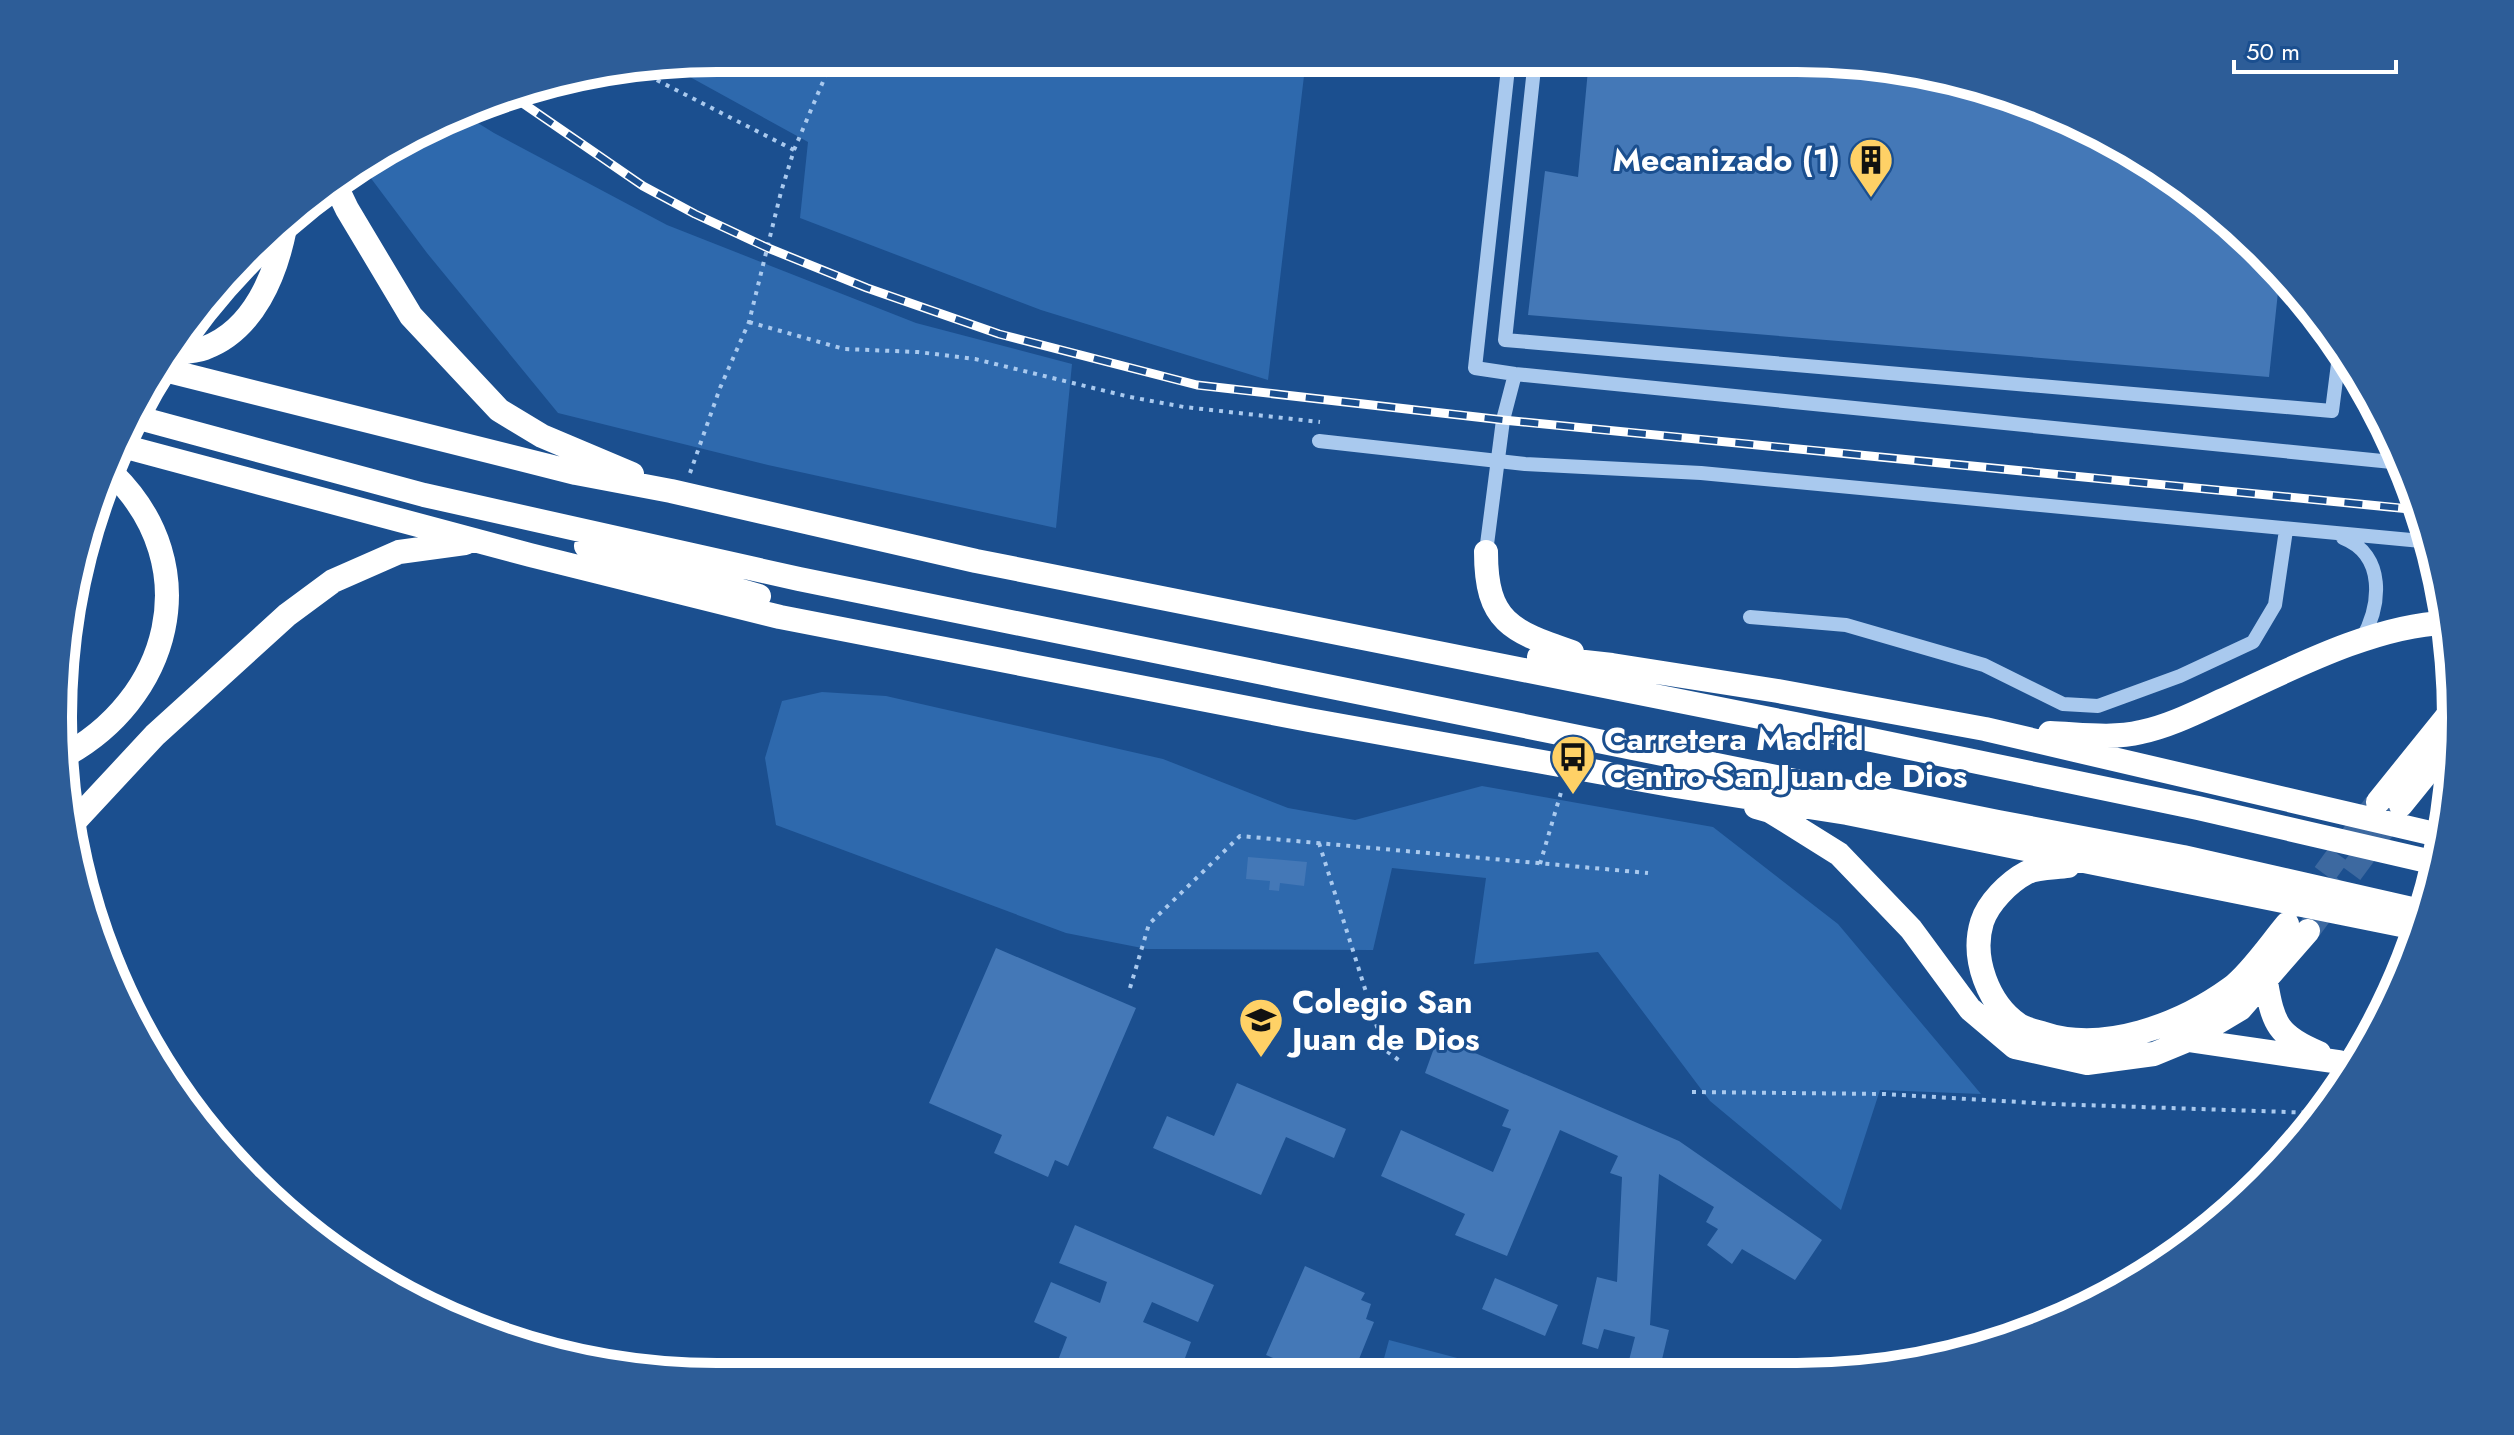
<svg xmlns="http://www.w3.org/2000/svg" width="2514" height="1435" viewBox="0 0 2514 1435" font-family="Jost,sans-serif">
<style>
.green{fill:#2e69ad}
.building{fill:#4478b7}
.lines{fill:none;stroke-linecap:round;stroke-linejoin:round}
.highway-tunnel{stroke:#3d69a0;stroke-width:24;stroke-dasharray:24 12;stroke-linecap:butt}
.path{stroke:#a9c9ee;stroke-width:4;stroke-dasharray:4 6;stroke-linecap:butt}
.minor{stroke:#a9c9ee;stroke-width:14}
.highway{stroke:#fff;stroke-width:24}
.rail-casing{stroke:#fff;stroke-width:9}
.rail{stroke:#1b4f8f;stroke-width:6;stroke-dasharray:18;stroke-linecap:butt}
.labels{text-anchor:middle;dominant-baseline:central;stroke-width:6;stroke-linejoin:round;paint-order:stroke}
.poi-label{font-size:32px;font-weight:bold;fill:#fff;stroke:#1b4f8f;text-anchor:start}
.rim{fill:none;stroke:#fff;stroke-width:10}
</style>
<rect width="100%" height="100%" fill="#1b4f8f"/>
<path class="green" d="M 718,58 L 1306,59 L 1268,380 L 1041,310 L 800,218 L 808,142 L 670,66 Z
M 465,115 L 494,133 L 667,225 L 916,323 L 1072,364 L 1056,528 L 768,465 L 558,413 L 427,253 L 364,169 Z
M 822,692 L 886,696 L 1163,759 L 1288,808 L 1355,820 L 1482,786 L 1713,827 L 1838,924 L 1981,1094 L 1880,1090 L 1841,1210 L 1710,1101 L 1598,952 L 1474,964 L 1486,878 L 1392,868 L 1373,950 L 1147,949 L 1066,933 L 776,825 L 765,758 L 782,701 Z
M 1389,1340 L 1480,1364 L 1477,1373 L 1380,1373 Z"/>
<path class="building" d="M 1589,59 L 1839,59 L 2008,93 L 2127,147 L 2232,222 L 2280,273 L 2269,377 L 1528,315 L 1545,171 L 1578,177 Z
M 1248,857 L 1307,862 L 1304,886 L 1280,883 L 1279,891 L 1269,890 L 1270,881 L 1246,879 Z
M 996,948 L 1136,1008 L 1068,1166 L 1055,1160 L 1048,1177 L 994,1153 L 1002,1135 L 929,1103 Z
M 1438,1037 L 1679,1141 L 1822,1240 L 1795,1280 L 1742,1249 L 1732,1264 L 1707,1245 L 1718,1229 L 1706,1222 L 1714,1207 L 1659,1174 L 1650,1325 L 1669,1330 L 1659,1372 L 1626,1372 L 1635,1337 L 1604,1329 L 1598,1349 L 1582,1344 L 1597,1277 L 1617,1282 L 1622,1177 L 1610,1173 L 1618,1156 L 1560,1130 L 1507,1256 L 1455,1235 L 1465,1214 L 1381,1176 L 1401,1130 L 1493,1172 L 1511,1129 L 1502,1126 L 1509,1110 L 1425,1073 Z
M 1237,1083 L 1346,1129 L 1334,1158 L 1286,1137 L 1261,1195 L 1153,1148 L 1167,1116 L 1214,1136 Z
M 1075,1225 L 1214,1285 L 1198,1322 L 1152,1302 L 1143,1322 L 1191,1342 L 1179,1374 L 1159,1374 L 1137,1365 L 1133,1374 L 1064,1374 L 1055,1368 L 1067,1337 L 1034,1322 L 1051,1282 L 1100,1303 L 1107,1282 L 1059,1263 Z
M 1305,1266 L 1365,1293 L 1361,1300 L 1371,1304 L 1366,1319 L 1374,1322 L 1355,1369 L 1348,1366 L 1345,1373 L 1310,1373 L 1266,1355 Z
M 1495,1278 L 1558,1305 L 1545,1336 L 1482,1309 Z"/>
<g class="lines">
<path class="highway-tunnel" d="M 2303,903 L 2376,804
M 2308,931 L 2399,807"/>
<path class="path" d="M 639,71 L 794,150
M 749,322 L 844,349 L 918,352 L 975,359 L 1130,397 L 1184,407 L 1320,422
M 690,473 L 720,388 L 749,322 L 781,192 L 794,150 L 833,58
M 1319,843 L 1384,1049 L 1400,1061
M 1540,864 L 1562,789
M 1130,988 L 1149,924 L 1240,836 L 1648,873
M 1692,1092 L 1884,1094 L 2052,1104 L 2317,1113"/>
<path class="minor" d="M 1509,59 L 1475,368 L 1515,374 L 2402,463
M 1535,59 L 1505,340 L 2332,411 L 2340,348
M 1319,441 L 1525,464 L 1701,473 L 2432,542
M 2343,538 C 2386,555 2381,605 2362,639
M 1486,552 L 1503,420 L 1515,374
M 1750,617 L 1846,625 L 1984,665 L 2063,704 L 2098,706 L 2180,676 L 2253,642 L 2275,605 L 2286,530"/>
<path class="highway" d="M 335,184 L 347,209 L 411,316 L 499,410 L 542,436 L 632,474
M 168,353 C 180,352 195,352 205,348 C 254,330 276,274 285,228
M 161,369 L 576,473 L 671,491 L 976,561 L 1795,724 L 2198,808 L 2436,863
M 139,418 L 424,495 L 799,579 L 1998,822 L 2183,857 L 2425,912
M 126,447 L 530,555 L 780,617 L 1309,720 L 1676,786 L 1847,813 L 2421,929
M 586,546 L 759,596
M 1486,552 C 1486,622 1511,631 1572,652
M 1539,657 L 1612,665 L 1778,691 L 1985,729 L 2443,836
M 2050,733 C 2079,734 2112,739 2141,732 C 2169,726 2195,713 2221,701 C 2287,671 2373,625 2446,623
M 60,758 C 171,701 207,566 113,474
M 2378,802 L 2453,709
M 2401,805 L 2452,742
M 1756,807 L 1770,811 L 1839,854 L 1911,929 L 1970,1009 L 2015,1047 L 2087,1063 L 2154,1054 L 2188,1040 L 2240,1009 L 2308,931
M 74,822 L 155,735 L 287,615 L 333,581 L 399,552 L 465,543
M 2068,866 C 2056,868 2037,867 2026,873 C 2009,882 1988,903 1982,922 C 1971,958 1988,1004 2019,1025 C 2025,1029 2035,1031 2042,1033 C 2103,1054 2180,1025 2231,988 C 2250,974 2271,943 2287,924
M 2266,982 C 2273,1024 2278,1036 2319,1053
M 2188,1040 L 2339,1062"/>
<g class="rail-casing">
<path id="rail" d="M 508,93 L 643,186 L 695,214 L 768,248 L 867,288 L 999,334 L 1197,385 L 1503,420 L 2420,510"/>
</g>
<use href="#rail" class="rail"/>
</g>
<defs>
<g id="building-pin" transform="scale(2.3)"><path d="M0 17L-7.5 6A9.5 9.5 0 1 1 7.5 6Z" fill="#ffd166" stroke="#1b4f8f"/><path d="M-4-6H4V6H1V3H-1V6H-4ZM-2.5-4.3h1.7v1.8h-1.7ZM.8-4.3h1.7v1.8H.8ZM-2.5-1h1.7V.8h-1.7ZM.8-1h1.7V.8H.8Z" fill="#111"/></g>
<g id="bus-pin" transform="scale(2.3)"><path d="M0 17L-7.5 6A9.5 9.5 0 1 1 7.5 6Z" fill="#ffd166" stroke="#1b4f8f"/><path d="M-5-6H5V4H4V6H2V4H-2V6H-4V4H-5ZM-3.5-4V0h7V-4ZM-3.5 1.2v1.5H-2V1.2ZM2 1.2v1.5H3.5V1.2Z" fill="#111"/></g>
<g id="school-pin" transform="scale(2.3)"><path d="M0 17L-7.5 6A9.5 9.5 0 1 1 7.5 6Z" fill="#ffd166" stroke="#1b4f8f"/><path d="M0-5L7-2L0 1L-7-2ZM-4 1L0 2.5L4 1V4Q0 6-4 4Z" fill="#111"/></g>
</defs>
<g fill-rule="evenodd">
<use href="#building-pin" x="1871" y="160"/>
<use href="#bus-pin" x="1573" y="757"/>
<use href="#school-pin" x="1261" y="1020"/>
</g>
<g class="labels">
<g class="poi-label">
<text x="1840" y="160" text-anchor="end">Mecanizado (1)</text>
<text x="1604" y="739">Carretera Madrid<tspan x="1604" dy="37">Centro San Juan de Dios</tspan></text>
<text x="1292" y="1002">Colegio San<tspan x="1292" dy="37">Juan de Dios</tspan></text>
</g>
</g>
<path d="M0 0H2514V1435H0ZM717 72H1797A645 645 0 0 1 2442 717V718A645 645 0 0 1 1797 1363H717A645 645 0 0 1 72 718V717A645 645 0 0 1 717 72Z" fill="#2d5d98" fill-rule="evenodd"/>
<path class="rim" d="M717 72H1797A645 645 0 0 1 2442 717V718A645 645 0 0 1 1797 1363H717A645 645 0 0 1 72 718V717A645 645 0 0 1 717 72Z"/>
<path d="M2234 60v12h162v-12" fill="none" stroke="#ffffff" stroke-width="4"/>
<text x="2246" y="60" font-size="24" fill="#ffffff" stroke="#1b4f8f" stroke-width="6" paint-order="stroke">50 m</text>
</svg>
